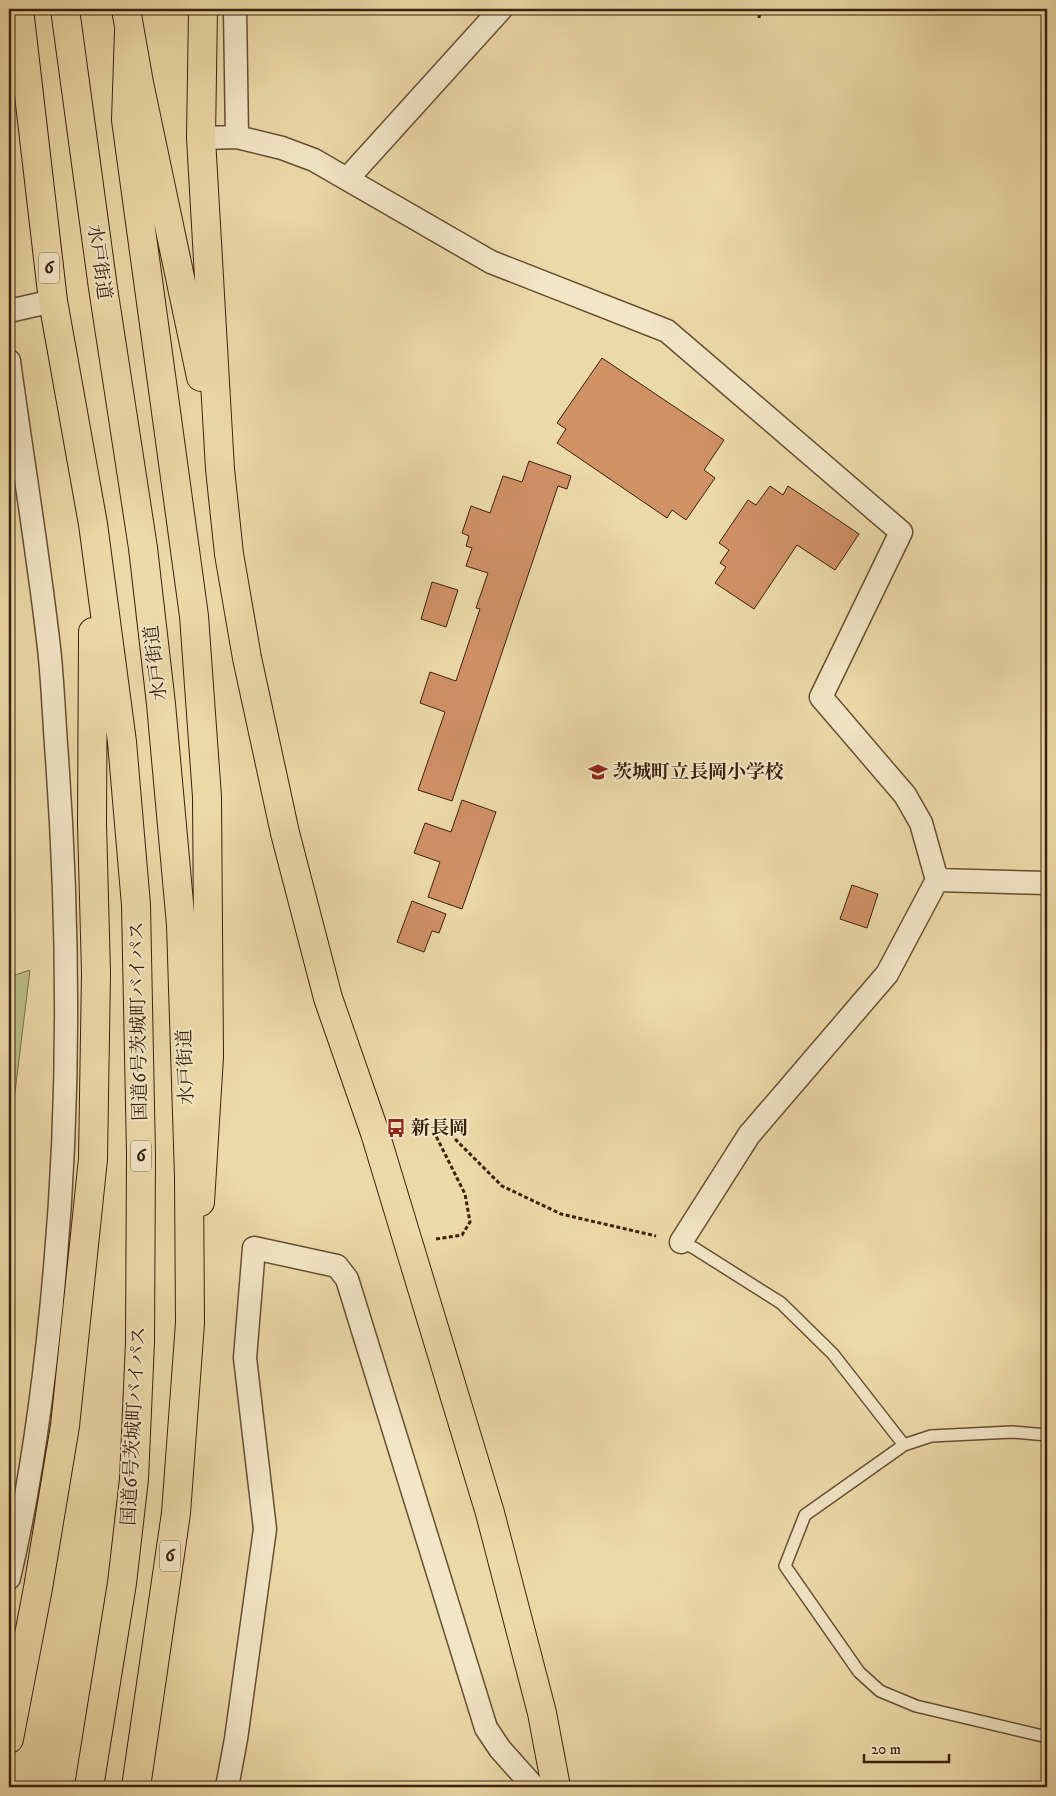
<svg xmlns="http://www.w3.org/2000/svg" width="1056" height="1796" viewBox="0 0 1056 1796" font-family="'IM FELL DW Pica','Noto Serif JP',serif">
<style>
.green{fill:#babe85;stroke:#7a704a}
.building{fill:#d09165;stroke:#3a210e}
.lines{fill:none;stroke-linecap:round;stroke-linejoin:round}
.lane-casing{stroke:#664f34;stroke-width:14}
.street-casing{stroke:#664f34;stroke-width:25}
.primary-casing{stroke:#3a210e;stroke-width:30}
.highway-casing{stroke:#3a210e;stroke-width:30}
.path{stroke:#3a210e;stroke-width:3;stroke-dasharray:4 2.5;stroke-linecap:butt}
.lane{stroke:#f2e6c6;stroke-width:11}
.street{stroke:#f2e6c6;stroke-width:22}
.primary{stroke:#ebd9a7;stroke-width:28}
.highway{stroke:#ebd9a7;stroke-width:28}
.labels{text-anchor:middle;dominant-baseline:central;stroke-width:4;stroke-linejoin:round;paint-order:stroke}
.shield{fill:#f2e6c6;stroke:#715c45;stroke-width:1}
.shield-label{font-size:18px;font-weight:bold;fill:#3a210e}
.street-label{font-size:19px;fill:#3a210e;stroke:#f2e6c6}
.poi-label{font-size:19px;font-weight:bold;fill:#3a210e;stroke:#f2e6c6;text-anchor:start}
</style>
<rect width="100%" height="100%" fill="#ebd9a7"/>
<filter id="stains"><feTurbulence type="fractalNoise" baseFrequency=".004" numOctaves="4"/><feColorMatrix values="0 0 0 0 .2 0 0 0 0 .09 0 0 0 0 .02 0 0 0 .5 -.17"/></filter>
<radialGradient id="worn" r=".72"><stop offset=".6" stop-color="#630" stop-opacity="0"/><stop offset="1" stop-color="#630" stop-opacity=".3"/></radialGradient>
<path class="green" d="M 30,970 L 9,1141 L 9,977 Z"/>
<path class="building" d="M 602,358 L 724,440 L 704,470 L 715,478 L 686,520 L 672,510 L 667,518 L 557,443 L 566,429 L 557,423 Z
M 529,461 L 571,476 L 567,489 L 558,486 L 452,801 L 418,790 L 445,712 L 420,703 L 430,672 L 456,681 L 480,609 L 476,608 L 488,573 L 466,566 L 472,548 L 466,546 L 469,536 L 462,533 L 471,506 L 490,513 L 503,476 L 522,482 Z
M 770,486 L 783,495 L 788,486 L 859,534 L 835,570 L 797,545 L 754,609 L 715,583 L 726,567 L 720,563 L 729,550 L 719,543 L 748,500 L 756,505 Z
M 432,582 L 458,590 L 446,627 L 421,619 Z
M 462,800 L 496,812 L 462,909 L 428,897 L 440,862 L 414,853 L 425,823 L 451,832 Z
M 852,885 L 878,894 L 867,928 L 840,919 Z
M 412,901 L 446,914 L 439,933 L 432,931 L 424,952 L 397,942 Z"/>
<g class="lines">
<g class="lane-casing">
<path id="lane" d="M 681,1242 L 694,1248 L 781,1303 L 833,1354 L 904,1445
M 1047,1435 L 1012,1432 L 931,1436 L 904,1445 L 805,1515 L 785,1566 L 859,1672 L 880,1691 L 916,1706 L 1047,1737"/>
</g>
<g class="street-casing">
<path id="street" d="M 235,9 L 237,137
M 201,138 L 237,137 L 282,148 L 314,160 L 491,262 L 667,331 L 901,532 L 821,697 L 905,795 L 921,823 L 937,880 L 1047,883
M 348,178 L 501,9
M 9,311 L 53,301
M 9,361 C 22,457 38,552 49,648 C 53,684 54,721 57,758 C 69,928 70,1098 55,1268 C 46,1372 33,1476 9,1578
M 681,1242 L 749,1135 L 887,974 L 937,880
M 227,1787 L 236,1739 L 265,1529 L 245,1358 L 254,1248 L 337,1266 L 347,1279 L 486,1728 L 500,1749 L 534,1787"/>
</g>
<g class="primary-casing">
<path id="primary" d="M 126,9 L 139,83 L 201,377
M 203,9 L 201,138 L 220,469 L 229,554 L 247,658 L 285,833 L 328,998 L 375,1133 L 490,1513 L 542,1713 L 556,1787
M 129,31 L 126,120 L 194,616 L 207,797 L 209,1057 L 200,1202"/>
</g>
<g class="highway-casing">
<path id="highway" d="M 19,9 L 53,301 L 93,524 L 122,742 L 136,905 L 141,1155 L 140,1342 L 134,1479 L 122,1583 L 89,1787
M 65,9 L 103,288 L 143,548 L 161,704 L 181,925 L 189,1177 L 190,1323 L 176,1513 L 136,1787
M 9,1739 L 38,1588 L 65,1426 L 93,1159 L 96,973 L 92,824 L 93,632"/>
</g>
<path class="path" d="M 759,18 L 760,9
M 436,1239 L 462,1235 L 470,1222 L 465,1194 L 435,1134 L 445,1129 L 502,1186 L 561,1214 L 656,1236"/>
<use href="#lane" class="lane"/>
<use href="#street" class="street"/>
<use href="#primary" class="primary"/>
<use href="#highway" class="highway"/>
</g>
<defs>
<g id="school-bare" transform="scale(1.5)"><path d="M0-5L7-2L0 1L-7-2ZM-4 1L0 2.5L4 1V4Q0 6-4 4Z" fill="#8f2418" stroke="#f2e6c6" stroke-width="2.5" paint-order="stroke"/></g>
<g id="bus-bare" transform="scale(1.5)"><path d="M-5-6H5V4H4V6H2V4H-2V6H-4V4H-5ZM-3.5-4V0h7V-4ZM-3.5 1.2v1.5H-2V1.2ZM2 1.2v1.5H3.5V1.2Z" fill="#8f2418" stroke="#f2e6c6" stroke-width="2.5" paint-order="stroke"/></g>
</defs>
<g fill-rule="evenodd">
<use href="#school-bare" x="598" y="772"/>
<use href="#bus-bare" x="396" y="1128"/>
</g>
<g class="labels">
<g class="shield">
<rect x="39" y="252.5" width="20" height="31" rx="4"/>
<rect x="131" y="1140.5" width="20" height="31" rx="4"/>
<rect x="160" y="1540.5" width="20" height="31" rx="4"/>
</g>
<g class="shield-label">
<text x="49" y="268">6</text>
<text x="141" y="1156">6</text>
<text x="170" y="1556">6</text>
</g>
<g class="street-label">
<text transform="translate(99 262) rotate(82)">水戸街道</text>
<text transform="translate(156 663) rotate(-97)">水戸街道</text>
<text transform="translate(139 1021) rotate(-91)">国道6号茨城町バイパス</text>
<text transform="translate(186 1067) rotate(-92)">水戸街道</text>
<text transform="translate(134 1426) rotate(-87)">国道6号茨城町バイパス</text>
</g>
<g class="poi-label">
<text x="613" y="772">茨城町立長岡小学校</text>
<text x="411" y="1128">新長岡</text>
</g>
</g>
<rect width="1056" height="1796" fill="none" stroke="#ebd9a7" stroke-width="30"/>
<rect x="10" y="10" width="1036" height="1776" fill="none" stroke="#3a210e" stroke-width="2.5"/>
<rect x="15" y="15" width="1026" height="1766" fill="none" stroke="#3a210e"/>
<path d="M864 1754v8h85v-8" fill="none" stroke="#3a210e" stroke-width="2.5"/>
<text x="871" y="1754" font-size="15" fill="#3a210e" stroke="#f2e6c6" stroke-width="4" paint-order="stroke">20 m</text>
<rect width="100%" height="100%" filter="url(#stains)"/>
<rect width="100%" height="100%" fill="url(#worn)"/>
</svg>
